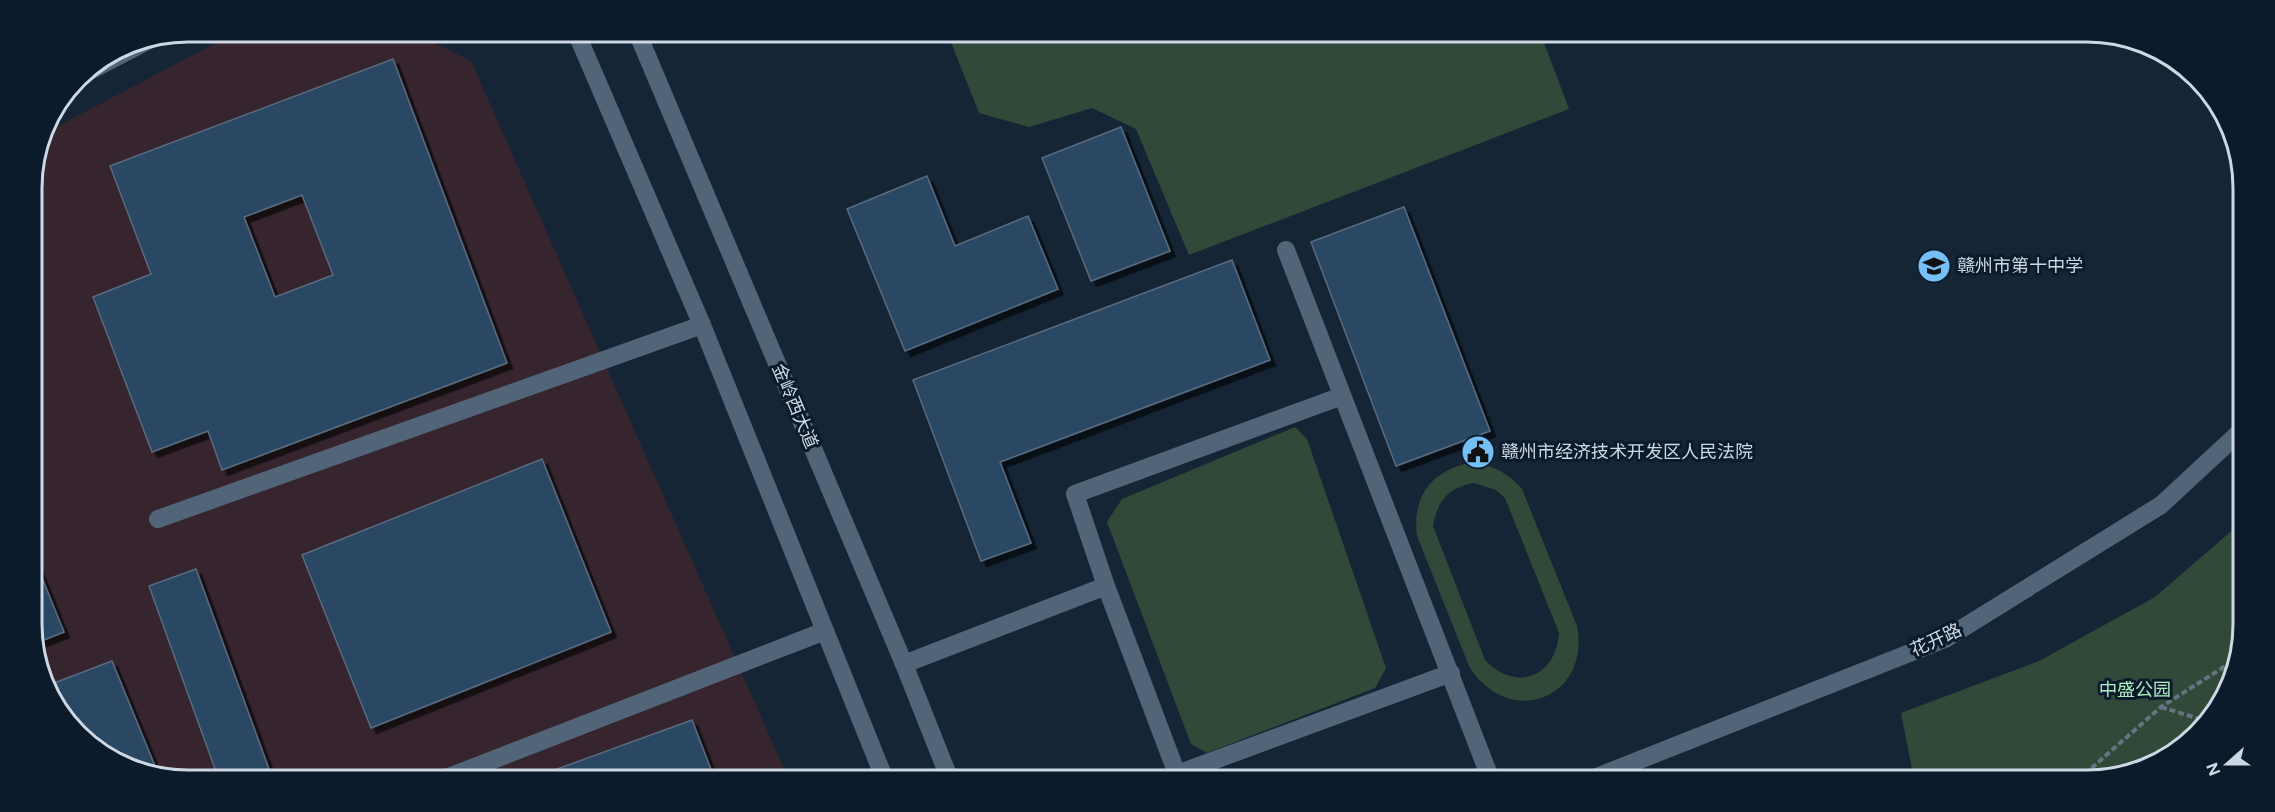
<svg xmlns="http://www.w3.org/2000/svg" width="2275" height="812" viewBox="0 0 2275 812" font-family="Figtree,'Noto Sans SC',sans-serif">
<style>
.commercial{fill:#36252e}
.green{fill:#314938;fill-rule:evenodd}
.building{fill:#2b4663;stroke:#596b7f;stroke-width:1.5;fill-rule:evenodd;filter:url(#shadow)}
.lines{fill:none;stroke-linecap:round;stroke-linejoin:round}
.path{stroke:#667482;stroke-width:4;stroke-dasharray:6 3;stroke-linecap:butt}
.street{stroke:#526478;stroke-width:18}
.secondary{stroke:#526478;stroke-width:18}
.labels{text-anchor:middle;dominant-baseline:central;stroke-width:6;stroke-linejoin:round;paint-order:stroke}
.poi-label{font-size:18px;fill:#ced8e4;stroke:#0c1b2c;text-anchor:start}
.street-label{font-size:18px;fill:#ced8e4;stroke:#0c1b2c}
.park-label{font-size:18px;fill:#acebbd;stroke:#0c1b2c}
.rim{fill:none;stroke:#ced8e4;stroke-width:3}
</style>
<defs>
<filter id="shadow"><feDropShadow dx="5.5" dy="5.5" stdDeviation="0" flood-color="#0009"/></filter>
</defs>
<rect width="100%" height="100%" fill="#152536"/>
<path class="commercial" d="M 237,32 L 412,32 L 471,61 L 789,780 L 188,780 L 138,772 L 70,728 L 34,655 L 32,177 L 43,134 Z"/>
<path class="green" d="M 947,32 L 1540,32 L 1569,109 L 1189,255 L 1136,129 L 1092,108 L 1029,127 L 979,113 Z
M 1295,427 L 1307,439 L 1386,668 L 1375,688 L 1207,753 L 1191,744 L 1107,522 L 1122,499 Z
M 1469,463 C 1492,465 1506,471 1522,489 L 1577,626 C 1591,699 1508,730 1469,666 L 1417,536 C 1412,497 1431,471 1469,463 ZM 1474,483 L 1496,490 L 1505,498 L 1559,633 C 1556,678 1515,692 1485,660 L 1433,526 C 1437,502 1448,487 1474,483 Z
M 2243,521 L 2243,624 L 2235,674 L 2183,748 L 2097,780 L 1900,780 L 1913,774 L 1901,713 L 2039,661 L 2155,597 Z"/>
<path class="building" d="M 393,59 L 507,363 L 222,470 L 208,431 L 152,452 L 93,297 L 151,274 L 110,166 ZM 302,195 L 333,275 L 275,297 L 244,217 Z
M 1121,127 L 1170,251 L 1091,281 L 1042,158 Z
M 927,176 L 955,246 L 1028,216 L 1058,289 L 905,351 L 847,209 Z
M 1404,207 L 1490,431 L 1396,466 L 1311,242 Z
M 1232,260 L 1270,360 L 1000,462 L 1031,543 L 981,561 L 913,380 Z
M 542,459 L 611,632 L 371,728 L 302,555 Z
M 34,558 L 64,632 L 34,644 Z
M 196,569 L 273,780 L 219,780 L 149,586 Z
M 112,661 L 159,776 L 138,772 L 70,728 L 49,685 Z
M 692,720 L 715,780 L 527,780 Z"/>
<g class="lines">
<path class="path" d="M 2161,707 L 2203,720
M 2078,780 L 2161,707 L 2238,658"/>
<path class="street" d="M 1286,250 L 1491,780
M 1342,396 L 1075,494 L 1106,586 L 1177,774 L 1451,673
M 158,519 L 702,325
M 904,664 L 1106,586
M 441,780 L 825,631"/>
<path class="secondary" d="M 576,32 L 702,325 L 885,780
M 637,32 L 904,664 L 950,780
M 80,76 L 153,38
M 1589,780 L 1945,639 L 2161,505 L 2243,429"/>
</g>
<defs>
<g id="school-disc" transform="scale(1.725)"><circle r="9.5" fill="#74c0f6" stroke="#0c1b2c"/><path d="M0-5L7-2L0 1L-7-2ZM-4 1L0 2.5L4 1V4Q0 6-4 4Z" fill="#111"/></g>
<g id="civic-disc" transform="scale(1.725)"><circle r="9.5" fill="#74c0f6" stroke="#0c1b2c"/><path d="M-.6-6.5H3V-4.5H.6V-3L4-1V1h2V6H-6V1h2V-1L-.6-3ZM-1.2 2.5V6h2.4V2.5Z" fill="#111"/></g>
</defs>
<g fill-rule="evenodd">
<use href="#school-disc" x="1934" y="266"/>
<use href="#civic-disc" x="1478" y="452"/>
</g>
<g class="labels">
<g class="poi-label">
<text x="1957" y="266">赣州市第十中学</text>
<text x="1501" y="452">赣州市经济技术开发区人民法院</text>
</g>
<g class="street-label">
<text transform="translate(795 406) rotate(67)">金岭西大道</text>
<text transform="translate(1936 640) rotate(-25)">花开路</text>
</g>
<g class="park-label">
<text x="2135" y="690">中盛公园</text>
</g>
</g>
<path d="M0 0H2275V812H0ZM188 42H2087A146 146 0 0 1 2233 188V624A146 146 0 0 1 2087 770H188A146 146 0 0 1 42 624V188A146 146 0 0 1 188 42Z" fill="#0c1b2c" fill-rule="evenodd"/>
<path class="rim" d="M188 42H2087A146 146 0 0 1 2233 188V624A146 146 0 0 1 2087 770H188A146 146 0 0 1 42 624V188A146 146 0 0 1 188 42Z"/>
<g transform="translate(2227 764) rotate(249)" stroke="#0c1b2c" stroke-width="4.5" paint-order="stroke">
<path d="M0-4.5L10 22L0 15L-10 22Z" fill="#ced8e4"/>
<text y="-9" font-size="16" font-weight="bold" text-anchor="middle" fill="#ced8e4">N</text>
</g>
</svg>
